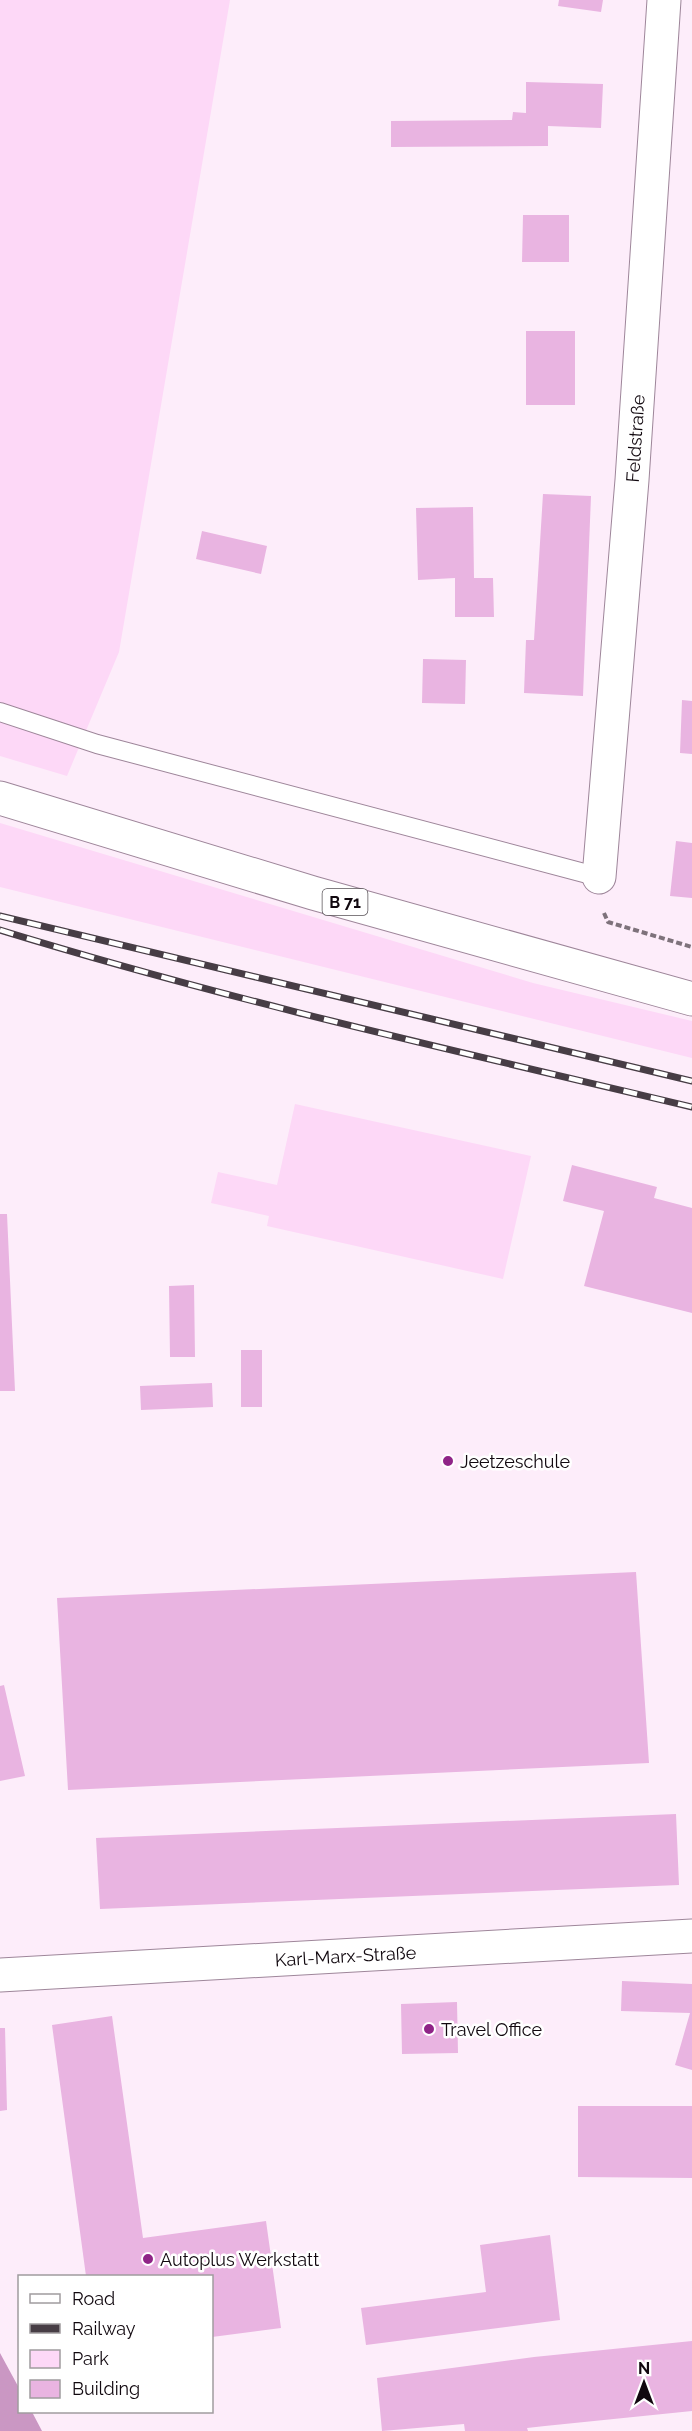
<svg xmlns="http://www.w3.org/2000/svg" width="692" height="2431" viewBox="0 0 692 2431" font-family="Raleway,sans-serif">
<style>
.green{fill:#fdd8f7}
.water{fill:#ca97c3}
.building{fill:#e9b4e1}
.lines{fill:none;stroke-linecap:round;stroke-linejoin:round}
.lane-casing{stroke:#9e869a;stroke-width:20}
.street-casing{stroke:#9e869a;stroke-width:35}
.secondary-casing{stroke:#9e869a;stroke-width:35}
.primary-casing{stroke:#9e869a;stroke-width:35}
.path{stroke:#7e727b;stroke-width:4;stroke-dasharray:6 3;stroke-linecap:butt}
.lane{stroke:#fff;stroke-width:18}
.street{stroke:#fff;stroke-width:33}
.secondary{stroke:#fff;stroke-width:33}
.primary{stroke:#fff;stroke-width:33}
.rail-casing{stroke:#473d45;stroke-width:7}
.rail{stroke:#fff;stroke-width:4.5;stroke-dasharray:14;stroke-linecap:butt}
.poi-dot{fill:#8f2487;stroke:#fff;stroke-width:2}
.labels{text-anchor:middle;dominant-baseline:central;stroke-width:5;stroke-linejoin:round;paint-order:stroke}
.shield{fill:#fff;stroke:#585257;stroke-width:1.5}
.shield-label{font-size:16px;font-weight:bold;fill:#11080f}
.street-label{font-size:18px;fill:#11080f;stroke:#fff}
.poi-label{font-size:18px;fill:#11080f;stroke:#fff;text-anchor:start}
</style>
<rect width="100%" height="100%" fill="#fdedfa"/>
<path class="green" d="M 0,0 L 230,0 L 119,652 L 67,776 L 0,756 Z
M 0,823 L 533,983 L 692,1021 L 692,1058 L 0,887 Z
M 295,1104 L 531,1156 L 503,1279 L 267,1226 L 269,1216 L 211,1203 L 218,1172 L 277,1185 Z"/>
<path class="water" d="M 0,2353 L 19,2388 L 20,2412 L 32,2412 L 42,2431 L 0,2431 Z"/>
<path class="building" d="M 559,0 L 603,0 L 601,12 L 558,6 Z
M 526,82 L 603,84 L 601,128 L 548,126 L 548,146 L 391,147 L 391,121 L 512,120 L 513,112 L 526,113 Z
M 523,215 L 569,215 L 569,262 L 522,262 Z
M 526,331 L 575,331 L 575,405 L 526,405 Z
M 543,494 L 591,496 L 583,696 L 524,693 L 526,640 L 534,640 Z
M 473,507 L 474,578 L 493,578 L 494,617 L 455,617 L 455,578 L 418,580 L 416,508 Z
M 202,531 L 267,546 L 261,574 L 196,559 Z
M 423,659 L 466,660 L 465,704 L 422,703 Z
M 682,700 L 692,701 L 692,754 L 680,753 Z
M 676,841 L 692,843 L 692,898 L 670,896 Z
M 572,1165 L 657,1187 L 654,1198 L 692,1208 L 692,1313 L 584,1286 L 604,1211 L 563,1201 Z
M 0,1214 L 7,1214 L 15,1391 L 0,1391 Z
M 194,1285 L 195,1357 L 170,1357 L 169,1286 Z
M 241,1350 L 262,1350 L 262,1407 L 241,1407 Z
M 212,1383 L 213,1407 L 141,1410 L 140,1386 Z
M 636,1572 L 649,1763 L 68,1790 L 57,1598 Z
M 4,1685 L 25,1776 L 0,1781 L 0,1686 Z
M 676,1814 L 679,1885 L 100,1909 L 96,1838 Z
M 622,1981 L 692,1984 L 692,2070 L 675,2065 L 690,2013 L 621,2011 Z
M 457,2002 L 458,2053 L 402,2054 L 401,2004 Z
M 112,2016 L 143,2238 L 266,2221 L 281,2328 L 212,2337 L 212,2276 L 86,2276 L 52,2025 Z
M 0,2028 L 5,2028 L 7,2110 L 0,2111 Z
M 578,2106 L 692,2106 L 692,2178 L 578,2177 Z
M 550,2235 L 560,2320 L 366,2345 L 361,2308 L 486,2292 L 480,2245 Z
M 692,2341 L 692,2411 L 545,2426 L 527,2428 L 528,2431 L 465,2431 L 464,2424 L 382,2431 L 377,2378 L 534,2357 Z"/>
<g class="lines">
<g class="lane-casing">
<path id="lane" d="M 0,712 L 97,744 L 599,877"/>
</g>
<g class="street-casing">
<g id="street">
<path id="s1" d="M 599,877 L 632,480 L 664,0"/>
</g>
</g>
<g class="secondary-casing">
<g id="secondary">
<path id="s2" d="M 0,1975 L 692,1936"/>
</g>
</g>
<g class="primary-casing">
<path id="primary" d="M 0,798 L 313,893 L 692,999"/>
</g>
<path class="path" d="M 604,913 L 608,922 L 692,947"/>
<use href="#lane" class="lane"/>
<use href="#street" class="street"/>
<use href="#secondary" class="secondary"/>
<use href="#primary" class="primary"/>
<g class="rail-casing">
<path id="rail" d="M 0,916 L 692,1081
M 0,930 C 228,1000 460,1052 692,1107"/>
</g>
<use href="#rail" class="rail"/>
</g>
<g class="poi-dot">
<circle cx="448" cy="1461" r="6"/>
<circle cx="429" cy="2029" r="6"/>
<circle cx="148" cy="2259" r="6"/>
</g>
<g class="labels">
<rect class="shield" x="322.5" y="889" width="45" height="26" rx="4.5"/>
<g class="shield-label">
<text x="345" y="902">B 71</text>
</g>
<g class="street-label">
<text stroke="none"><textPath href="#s1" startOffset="440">Feldstraße</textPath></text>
<text stroke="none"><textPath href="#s2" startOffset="346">Karl-Marx-Straße</textPath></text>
</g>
<g class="poi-label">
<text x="460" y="1461">Jeetzeschule</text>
<text x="441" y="2029">Travel Office</text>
<text x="160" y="2259">Autoplus Werkstatt</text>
</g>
</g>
<rect x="18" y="2275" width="195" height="138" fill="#ffffff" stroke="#a09c9f" stroke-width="1.5"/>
<rect x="30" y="2294" width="30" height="9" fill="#ffffff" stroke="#a09c9f" stroke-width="1.5"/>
<text x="72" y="2305" font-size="18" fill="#11080f">Road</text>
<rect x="30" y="2324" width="30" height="9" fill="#473d45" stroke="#a09c9f" stroke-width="1.5"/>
<text x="72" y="2335" font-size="18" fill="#11080f">Railway</text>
<rect x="30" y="2350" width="30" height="18" fill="#fdd8f7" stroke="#a09c9f" stroke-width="1.5"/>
<text x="72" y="2365" font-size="18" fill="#11080f">Park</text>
<rect x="30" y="2380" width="30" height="18" fill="#e9b4e1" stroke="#a09c9f" stroke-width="1.5"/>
<text x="72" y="2395" font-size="18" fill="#11080f">Building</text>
<g transform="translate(644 2383)" stroke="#ffffff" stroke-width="4.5" paint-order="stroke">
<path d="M0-4.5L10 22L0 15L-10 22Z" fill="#11080f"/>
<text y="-9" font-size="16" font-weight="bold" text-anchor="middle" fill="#11080f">N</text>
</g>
</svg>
